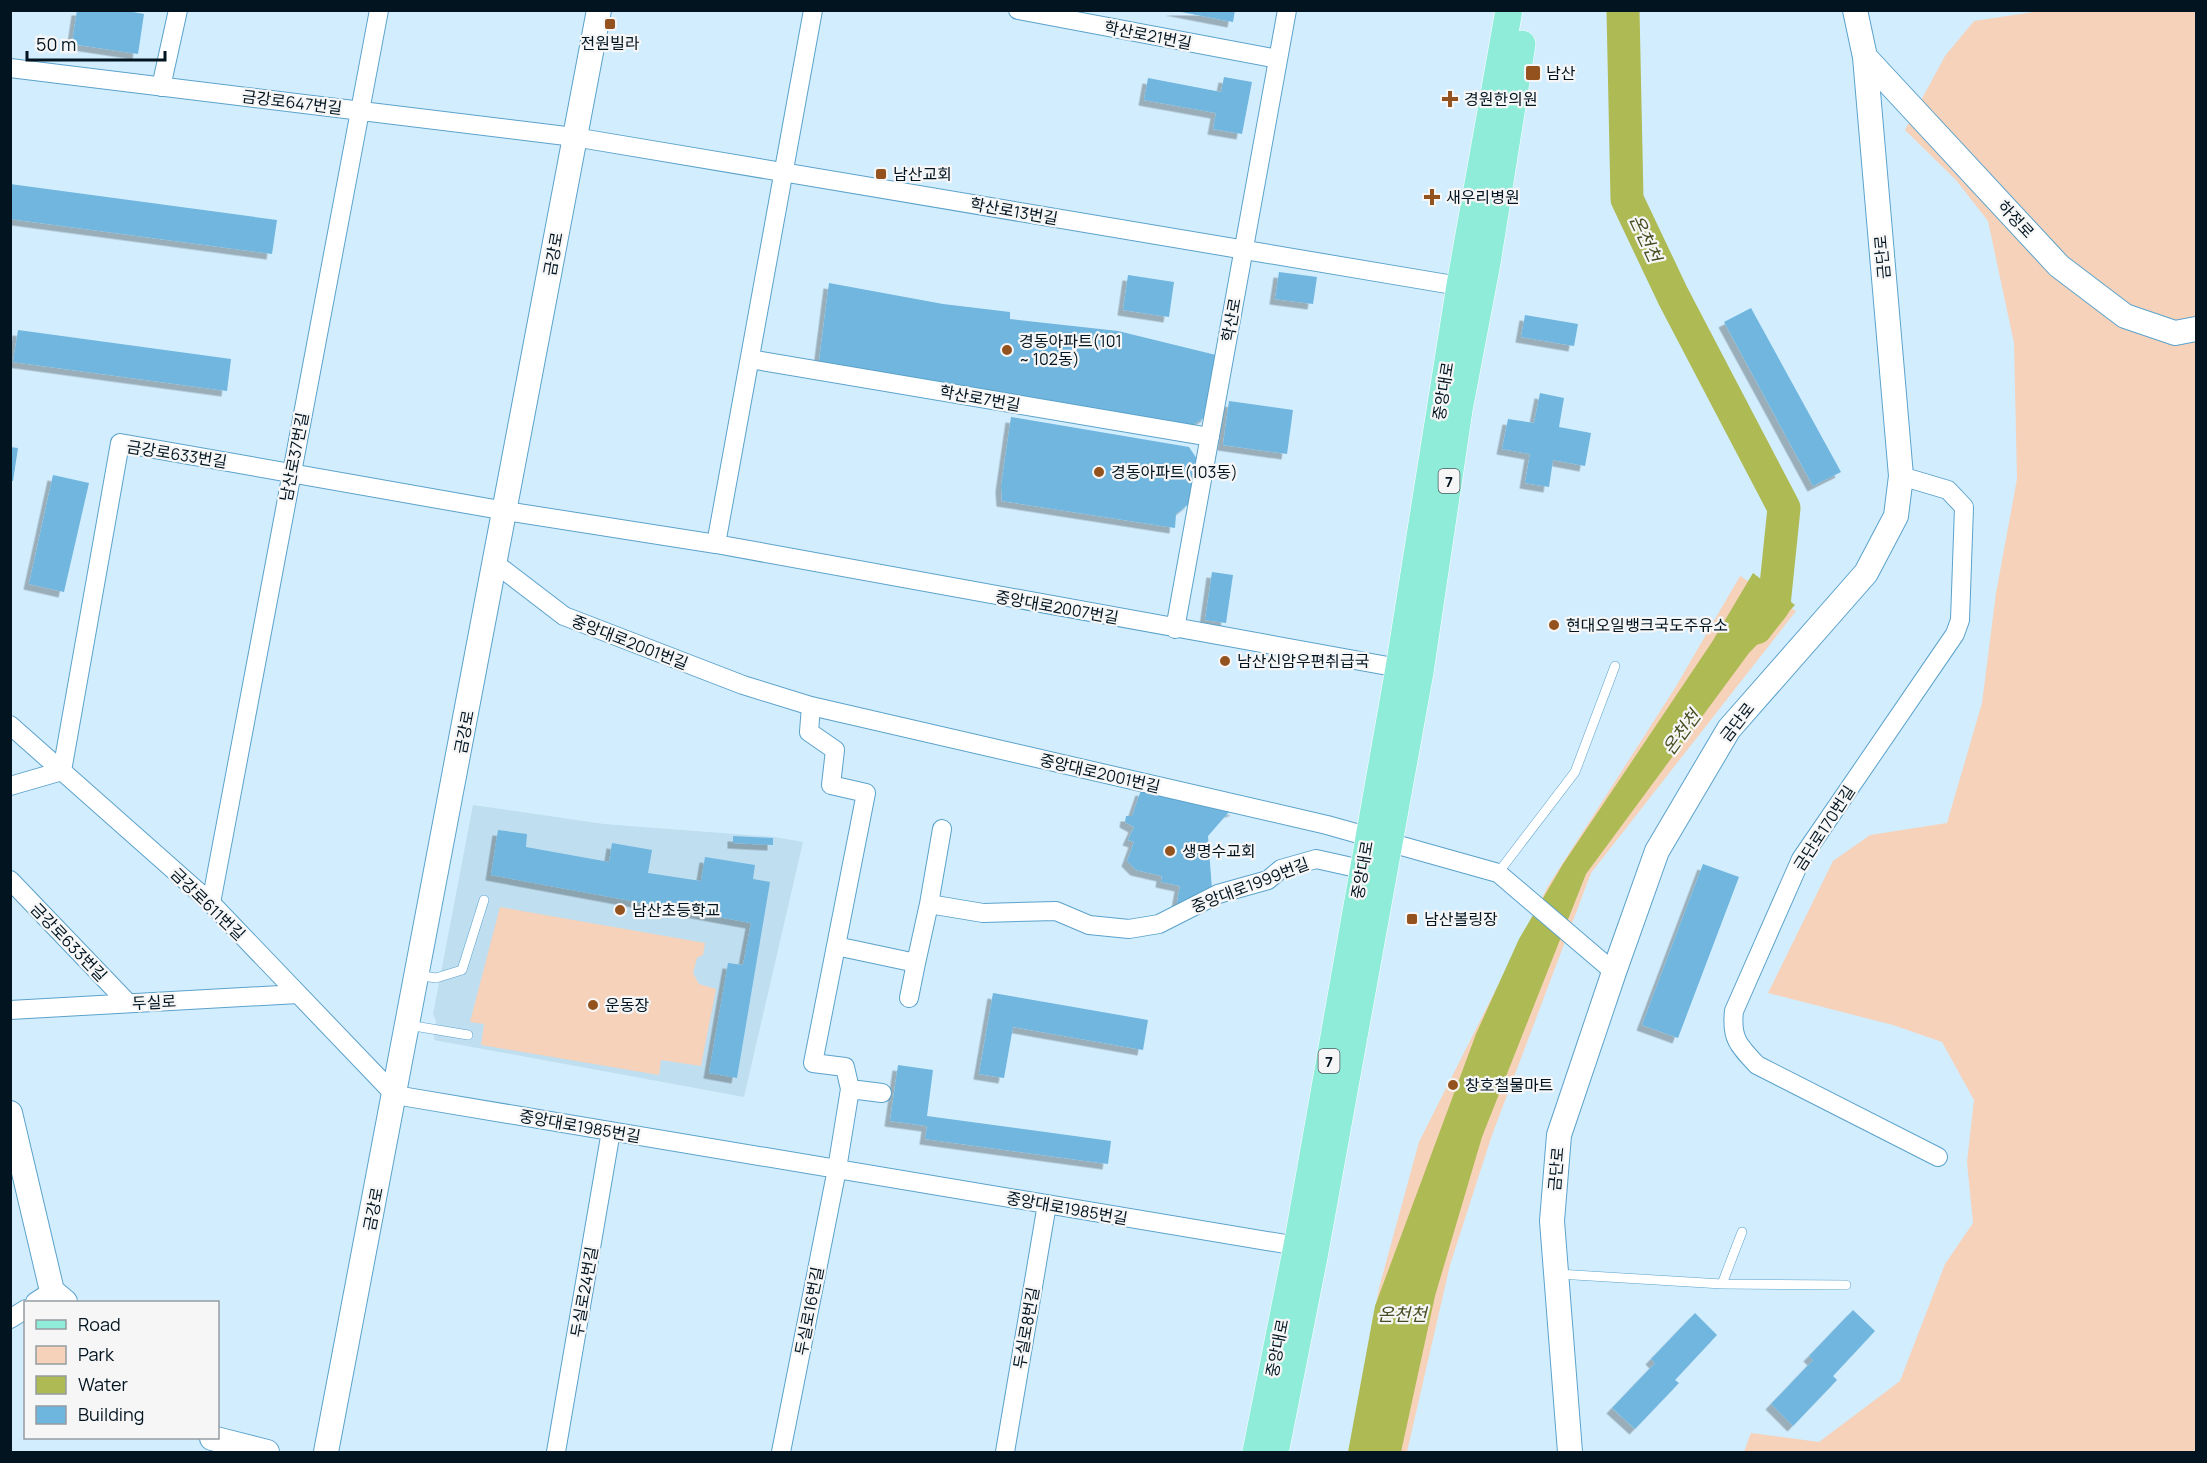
<svg xmlns="http://www.w3.org/2000/svg" width="2207" height="1463" viewBox="0 0 2207 1463" font-family="Manrope,'Noto Sans KR',sans-serif">
<style>
.built{fill:#bfdef0}
.green{fill:#f6d2ba}
.water{fill:#aeba53}
.lines{fill:none;stroke-linecap:round;stroke-linejoin:round}
.river{stroke:#aeba53;stroke-width:33}
.building{fill:#6fb6df;filter:url(#shadow)}
.lane-casing{stroke:#5ba2cb;stroke-width:10}
.street-casing{stroke:#5ba2cb;stroke-width:20}
.secondary-casing{stroke:#5ba2cb;stroke-width:26}
.primary-casing{stroke:#fff;stroke-width:28}
.lane{stroke:#fff;stroke-width:9}
.street{stroke:#fff;stroke-width:18}
.secondary{stroke:#fff;stroke-width:24}
.primary{stroke:#8fecd8;stroke-width:27}
.poi-dot{fill:#94531e;stroke:#f6f6f6;stroke-width:2}
.labels{text-anchor:middle;dominant-baseline:central;stroke-width:4.5;stroke-linejoin:round;paint-order:stroke}
.shield{fill:#f6f6f6;stroke:#4a5860;stroke-width:1.5}
.shield-label{font-size:15px;font-weight:bold;fill:#011420}
.street-label{font-size:16px;fill:#011420;stroke:#f6f6f6}
.poi-label{font-size:16px;fill:#011420;stroke:#f6f6f6;text-anchor:start}
.water-label{font-size:18px;font-style:italic;fill:#484e23;stroke:#f6f6f6}
</style>
<defs>
<filter id="shadow"><feDropShadow dx="-5.5" dy="5.5" stdDeviation="0" flood-color="#0004"/></filter>
</defs>
<rect width="100%" height="100%" fill="#d2edfe"/>
<path class="built" d="M 473,805 L 604,824 L 775,837 L 803,842 L 744,1097 L 434,1040 L 436,1021 L 433,1014 Z"/>
<path class="green" d="M 2047,10 L 2196,11 L 2196,1452 L 1744,1452 L 1751,1433 L 1819,1442 L 1900,1381 L 1945,1264 L 1973,1223 L 1967,1162 L 1974,1100 L 1942,1042 L 1893,1025 L 1768,993 L 1833,861 L 1870,835 L 1947,823 L 1982,703 L 1996,593 L 2017,479 L 2014,343 L 1988,221 L 1956,180 L 1905,130 L 1945,56 L 1974,21 Z
M 1740,576 L 1796,611 L 1591,873 L 1492,1135 L 1450,1265 L 1407,1452 L 1349,1452 L 1379,1288 L 1419,1142 L 1548,886 L 1675,688 Z
M 500,907 L 705,943 L 703,955 L 697,958 L 693,973 L 699,984 L 716,989 L 701,1066 L 661,1060 L 659,1075 L 481,1045 L 484,1024 L 470,1022 Z"/>
<path class="water" d="M 1753,573 L 1795,605 L 1749,653 L 1586,874 L 1482,1137 L 1435,1296 L 1401,1452 L 1348,1452 L 1375,1306 L 1476,1034 L 1519,939 L 1563,864 L 1712,642 Z"/>
<g class="lines">
<path class="river" d="M 1623,10 L 1627,199 L 1673,296 L 1784,508 L 1774,605 L 1756,628"/>
</g>
<path class="building" d="M 77,10 L 122,10 L 144,14 L 138,54 L 72,44 Z
M 1171,10 L 1235,10 L 1233,22 Z
M 1224,77 L 1252,82 L 1242,134 L 1213,129 L 1216,113 L 1144,100 L 1148,78 L 1221,92 Z
M 10,184 L 277,220 L 272,254 L 10,219 Z
M 1279,272 L 1317,277 L 1313,304 L 1275,299 Z
M 1128,275 L 1174,282 L 1169,317 L 1123,310 Z
M 829,283 L 943,304 L 1010,312 L 1010,319 L 1118,331 L 1216,355 L 1207,416 L 1191,426 L 819,361 Z
M 1751,308 L 1841,472 L 1813,486 L 1724,322 Z
M 1525,315 L 1578,324 L 1574,346 L 1521,337 Z
M 18,330 L 231,359 L 227,391 L 13,362 Z
M 1540,393 L 1564,398 L 1559,427 L 1591,433 L 1585,466 L 1553,460 L 1549,487 L 1525,483 L 1530,454 L 1502,449 L 1508,419 L 1534,423 Z
M 1229,401 L 1293,410 L 1287,454 L 1223,445 Z
M 1011,417 L 1189,447 L 1197,459 L 1190,503 L 1176,514 L 1175,528 L 1002,501 L 1001,486 Z
M 10,447 L 18,448 L 13,481 L 10,481 Z
M 53,475 L 89,483 L 64,592 L 29,584 Z
M 1212,572 L 1233,575 L 1226,623 L 1205,620 Z
M 1141,790 L 1236,810 L 1228,813 L 1208,836 L 1212,890 L 1182,907 L 1177,903 L 1180,886 L 1161,882 L 1162,876 L 1136,870 L 1127,861 L 1134,842 L 1128,840 L 1134,827 L 1125,822 L 1126,816 L 1132,816 Z
M 498,830 L 527,834 L 526,847 L 609,862 L 612,843 L 652,850 L 648,873 L 701,881 L 705,857 L 755,865 L 753,879 L 770,882 L 737,1078 L 709,1073 L 728,963 L 743,965 L 751,923 L 491,875 Z
M 733,836 L 773,838 L 773,845 L 733,843 Z
M 1703,864 L 1739,877 L 1678,1038 L 1642,1025 Z
M 993,993 L 1148,1020 L 1143,1050 L 1013,1027 L 1004,1078 L 979,1074 Z
M 898,1065 L 933,1070 L 927,1116 L 1111,1141 L 1108,1164 L 925,1139 L 927,1126 L 890,1121 Z
M 1853,1310 L 1875,1331 L 1833,1376 L 1837,1380 L 1793,1426 L 1771,1404 L 1813,1360 L 1809,1356 Z
M 1695,1313 L 1717,1335 L 1675,1380 L 1679,1383 L 1635,1429 L 1612,1408 L 1655,1363 L 1651,1359 Z"/>
<g class="lines">
<g class="lane-casing">
<path id="lane" d="M 1498,873 L 1575,772 L 1615,666
M 417,975 L 436,978 L 462,970 L 484,900
M 408,1025 L 468,1035
M 1558,1274 L 1722,1284 L 1742,1232
M 1722,1284 L 1846,1285"/>
</g>
<g class="street-casing">
<path id="street" d="M 1018,10 L 1278,59
M 10,68 L 574,137 L 1471,288
M 161,87 L 178,10
M 750,359 L 1210,437
M 1901,476 L 1948,490 L 1964,507 L 1960,620 L 1955,634 L 1801,859 L 1734,1011 C 1731,1038 1738,1045 1757,1065 L 1938,1157
M 716,544 L 813,10
M 496,564 L 564,616 L 743,685 L 811,706 L 1327,825 L 1498,873 L 1614,972
M 1175,629 L 1287,10
M 10,725 L 211,903 L 395,1095 L 1297,1246
M 10,786 L 62,771 L 120,443 L 506,511 L 716,544 L 1410,670
M 10,880 L 128,1003
M 211,903 L 379,10
M 929,904 L 942,829
M 836,946 L 916,963 L 929,904 L 983,913 L 1056,911 L 1089,925 L 1129,929 L 1159,924 L 1218,894 L 1268,880 L 1281,869 L 1316,859 L 1361,869
M 909,998 L 916,963
M 10,1010 L 298,994
M 850,1089 L 882,1093
M 35,1302 L 52,1291
M 10,1319 L 26,1309
M 556,1452 L 611,1131
M 781,1452 L 837,1169 L 850,1089 L 845,1067 L 813,1063 L 866,793 L 831,785 L 835,750 L 809,732 L 811,706
M 1005,1452 L 1047,1204"/>
</g>
<g class="secondary-casing">
<path id="secondary" d="M 1865,57 L 2059,266 L 2125,316 L 2175,333 L 2196,329
M 10,1113 L 52,1291 L 65,1302
M 212,1438 L 267,1452
M 326,1452 L 599,10
M 1570,1452 L 1552,1221 L 1559,1135 L 1614,972 L 1657,851 L 1729,729 L 1866,573 L 1896,516 L 1901,476 L 1865,57 L 1855,10"/>
</g>
<g class="primary-casing">
<path id="primary" d="M 1276,1448 L 1314,1257 L 1420,672 L 1459,410 L 1487,263 L 1522,44
M 1256,1452 L 1297,1246 L 1399,668 L 1460,285 L 1509,10"/>
</g>
<use href="#lane" class="lane"/>
<use href="#street" class="street"/>
<use href="#secondary" class="secondary"/>
<use href="#primary" class="primary"/>
</g>
<g class="poi-dot">
<rect x="604" y="18" width="12" height="12" rx="3"/>
<rect x="1525" y="65" width="16" height="16" rx="3"/>
<path d="M1447 90h6v6h6v6h-6v6h-6v-6h-6v-6h6z"/>
<rect x="875" y="168" width="12" height="12" rx="3"/>
<path d="M1429 188h6v6h6v6h-6v6h-6v-6h-6v-6h6z"/>
<circle cx="1007" cy="350" r="6"/>
<circle cx="1099" cy="472" r="6"/>
<circle cx="1554" cy="625" r="6"/>
<circle cx="1225" cy="661" r="6"/>
<circle cx="1170" cy="851" r="6"/>
<circle cx="620" cy="910" r="6"/>
<rect x="1406" y="913" width="12" height="12" rx="3"/>
<circle cx="593" cy="1005" r="6"/>
<circle cx="1453" cy="1085" r="6"/>
</g>
<g class="labels">
<g class="shield">
<rect x="1438.5" y="469" width="21" height="24" rx="4.5"/>
<rect x="1318.5" y="1049" width="21" height="24" rx="4.5"/>
</g>
<g class="shield-label">
<text x="1449" y="481">7</text>
<text x="1329" y="1061">7</text>
</g>
<g class="street-label">
<text transform="translate(1148 35) rotate(11)">학산로21번길</text>
<text transform="translate(292 102) rotate(7)">금강로647번길</text>
<text transform="translate(1014 211) rotate(10)">학산로13번길</text>
<text transform="translate(2016 219) rotate(47)">하정로</text>
<text transform="translate(553 254) rotate(-80)">금강로</text>
<text transform="translate(1882 257) rotate(-95)">금단로</text>
<text transform="translate(1231 320) rotate(-80)">학산로</text>
<text transform="translate(1443 391) rotate(-81)">중앙대로</text>
<text transform="translate(980 398) rotate(10)">학산로7번길</text>
<text transform="translate(177 454) rotate(9)">금강로633번길</text>
<text transform="translate(294 457) rotate(-79)">남산로37번길</text>
<text transform="translate(1057 607) rotate(10)">중앙대로2007번길</text>
<text transform="translate(630 642) rotate(21)">중앙대로2001번길</text>
<text transform="translate(1737 722) rotate(-52)">금단로</text>
<text transform="translate(464 732) rotate(-79)">금강로</text>
<text transform="translate(1100 773) rotate(13)">중앙대로2001번길</text>
<text transform="translate(1824 828) rotate(-57)">금단로170번길</text>
<text transform="translate(1362 870) rotate(-80)">중앙대로</text>
<text transform="translate(1250 885) rotate(-21)">중앙대로1999번길</text>
<text transform="translate(208 904) rotate(44)">금강로611번길</text>
<text transform="translate(69 942) rotate(46)">금강로633번길</text>
<text transform="translate(154 1002) rotate(-3)">두실로</text>
<text transform="translate(580 1126) rotate(10)">중앙대로1985번길</text>
<text transform="translate(1556 1169) rotate(-85)">금단로</text>
<text transform="translate(1067 1208) rotate(10)">중앙대로1985번길</text>
<text transform="translate(373 1209) rotate(-79)">금강로</text>
<text transform="translate(584 1292) rotate(-80)">두실로24번길</text>
<text transform="translate(809 1311) rotate(-79)">두실로16번길</text>
<text transform="translate(1026 1328) rotate(-80)">두실로8번길</text>
<text transform="translate(1277 1348) rotate(-79)">중앙대로</text>
</g>
<g class="poi-label">
<text x="610" y="43" text-anchor="middle">전원빌라</text>
<text x="1546" y="73">남산</text>
<text x="1464" y="99">경원한의원</text>
<text x="893" y="174">남산교회</text>
<text x="1446" y="197">새우리병원</text>
<text x="1019" y="341">경동아파트(101<tspan x="1019" dy="18">~ 102동)</tspan></text>
<text x="1111" y="472">경동아파트(103동)</text>
<text x="1566" y="625">현대오일뱅크국도주유소</text>
<text x="1237" y="661">남산신암우편취급국</text>
<text x="1182" y="851">생명수교회</text>
<text x="632" y="910">남산초등학교</text>
<text x="1424" y="919">남산볼링장</text>
<text x="605" y="1005">운동장</text>
<text x="1465" y="1085">창호철물마트</text>
</g>
<g class="water-label">
<text transform="translate(1646 238) rotate(65)">온천천</text>
<text transform="translate(1681 732) rotate(-54)">온천천</text>
<text x="1402" y="1314">온천천</text>
</g>
</g>
<rect width="2207" height="1463" fill="none" stroke="#011420" stroke-width="24"/>
<rect x="24" y="1301" width="195" height="138" fill="#f6f6f6" stroke="#949ca0" stroke-width="1.5"/>
<rect x="36" y="1320" width="30" height="9" fill="#8fecd8" stroke="#949ca0" stroke-width="1.5"/>
<text x="78" y="1331" font-size="18" fill="#011420">Road</text>
<rect x="36" y="1346" width="30" height="18" fill="#f6d2ba" stroke="#949ca0" stroke-width="1.5"/>
<text x="78" y="1361" font-size="18" fill="#011420">Park</text>
<rect x="36" y="1376" width="30" height="18" fill="#aeba53" stroke="#949ca0" stroke-width="1.5"/>
<text x="78" y="1391" font-size="18" fill="#011420">Water</text>
<rect x="36" y="1406" width="30" height="18" fill="#6fb6df" stroke="#949ca0" stroke-width="1.5"/>
<text x="78" y="1421" font-size="18" fill="#011420">Building</text>
<path d="M27 51v9h138v-9" fill="none" stroke="#011420" stroke-width="3"/>
<text x="36" y="51" font-size="18" fill="#011420" stroke="#f6f6f6" stroke-width="4.5" paint-order="stroke">50 m</text>
</svg>
